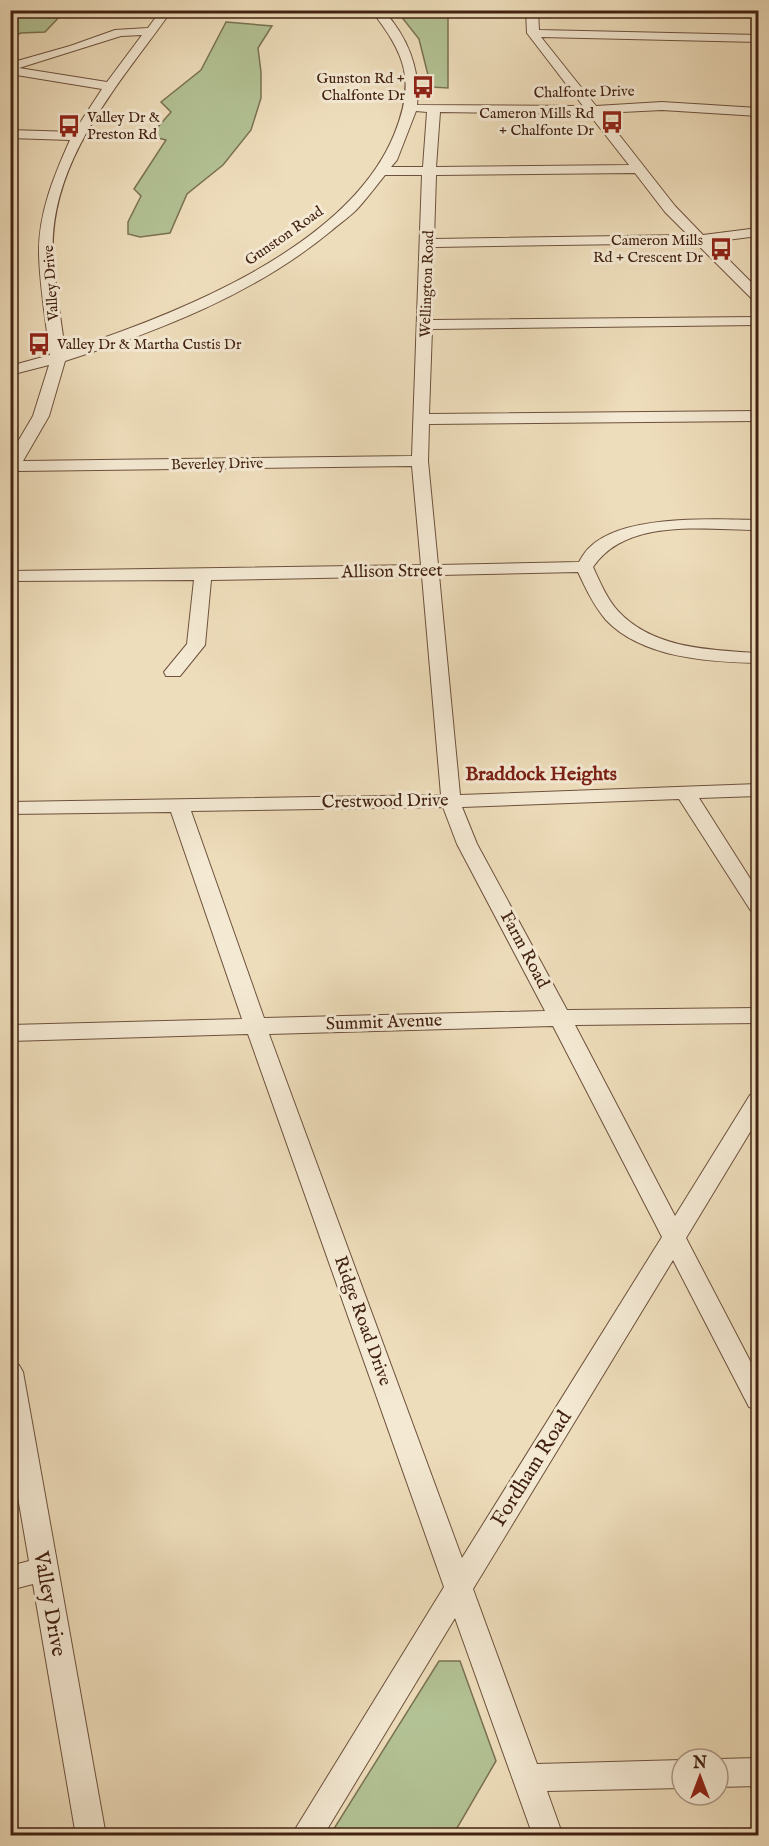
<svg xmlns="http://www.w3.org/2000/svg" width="769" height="1846" viewBox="0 0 769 1846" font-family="'IM FELL English',serif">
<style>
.green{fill:#b3c294;stroke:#7a7253;stroke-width:1.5}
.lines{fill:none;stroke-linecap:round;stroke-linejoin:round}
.minor-casing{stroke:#6d513c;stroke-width:2}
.minor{fill:#f4e9d3;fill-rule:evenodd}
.labels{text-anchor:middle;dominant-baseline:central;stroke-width:6;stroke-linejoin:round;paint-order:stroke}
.far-poi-label{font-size:15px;fill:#422212;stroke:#f4e9d3;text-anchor:end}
.far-street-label{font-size:15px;fill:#422212;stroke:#f4e9d3}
.street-label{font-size:18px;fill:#422212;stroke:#f4e9d3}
.neighbourhood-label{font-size:20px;font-weight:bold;fill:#7a1f14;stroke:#f4e9d3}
.near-street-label{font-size:21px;fill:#422212;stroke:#f4e9d3}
</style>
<rect width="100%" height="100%" fill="#edb"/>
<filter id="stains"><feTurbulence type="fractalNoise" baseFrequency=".00333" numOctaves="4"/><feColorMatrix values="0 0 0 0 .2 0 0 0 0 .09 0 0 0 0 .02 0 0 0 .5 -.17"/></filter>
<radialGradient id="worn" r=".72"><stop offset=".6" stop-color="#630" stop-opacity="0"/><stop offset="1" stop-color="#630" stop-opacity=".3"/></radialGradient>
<path class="green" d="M 11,10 L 25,11 L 133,11 L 129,14 L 63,13 L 45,32 L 21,33 L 11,38 Z
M 397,11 L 448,11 L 448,88 L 431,87 L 419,39 Z
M 226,22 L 272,26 L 258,48 L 261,72 L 261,98 L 251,130 L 223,165 L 187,194 L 170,233 L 140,237 L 128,234 L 128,222 L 141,196 L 134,189 L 166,140 L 150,136 L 171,112 L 161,102 L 201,70 Z
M 439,1661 L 460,1661 L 496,1761 L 453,1835 L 330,1835 Z"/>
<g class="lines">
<g class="minor-casing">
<path id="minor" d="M 161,10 L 172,10 C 122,81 48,160 53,256 C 55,287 61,319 65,351 C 174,315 347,249 394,135 C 416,81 406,55 371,10 L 383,10 C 407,36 421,69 417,105 L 583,106 L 527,33 L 526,10 L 538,10 L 539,30 L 758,35 L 758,42 L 541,37 L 596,106 L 662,102 L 758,108 L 758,116 L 662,110 L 602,113 L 675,206 L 703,235 L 758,228 L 758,236 L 711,242 L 758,289 L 758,301 L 753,300 L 696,243 L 434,247 L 432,320 L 758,317 L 758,325 L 432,329 L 429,414 L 758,411 L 758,421 L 429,424 L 428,461 L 438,565 L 579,562 C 582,557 585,551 590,547 C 623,514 714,519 758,520 L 758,530 C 705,530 627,517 593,567 C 600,582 607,599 618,611 C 653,649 711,650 758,653 L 758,663 C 709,662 642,658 606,620 C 594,606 586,589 578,572 L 439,575 L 460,795 L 758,784 L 758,796 L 699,798 L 758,891 L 758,913 L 751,911 L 679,799 L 462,807 L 477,844 L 567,1010 L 758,1008 L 758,1023 L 575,1025 L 675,1216 L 750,1095 L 758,1093 L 758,1119 L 686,1238 L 758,1376 L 758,1410 L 749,1407 L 673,1260 L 473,1589 L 537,1764 L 682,1760 L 682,1788 L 547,1791 L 563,1836 L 533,1836 L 455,1618 L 323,1836 L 291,1836 L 444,1587 L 248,1034 L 10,1041 L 10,1025 L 242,1019 L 171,812 L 10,814 L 10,802 L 441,795 L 422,576 L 211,580 L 205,645 L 180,676 L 166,676 L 164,672 L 187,644 L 194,580 L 10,581 L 10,571 L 421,565 L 412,466 L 18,471 L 10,475 L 10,455 L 33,416 L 49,365 L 10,375 L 10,366 L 50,355 C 46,322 40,288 39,255 C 38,214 54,176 70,140 L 10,138 L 10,130 L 74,132 L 102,89 L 10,74 L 10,63 L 70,46 L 115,30 L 148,28 ZM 142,35 L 107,82 L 19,68 L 121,36 ZM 416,111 L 427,112 L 423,167 L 391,167 L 397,160 ZM 440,112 L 589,114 L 629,165 L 436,167 ZM 635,173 L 665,212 L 688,235 L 434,239 L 436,175 ZM 385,175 L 422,175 L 412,456 L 23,461 L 49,416 L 65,361 C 159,331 255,294 331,231 C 340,223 351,216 359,207 C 368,197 376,186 385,175 ZM 443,807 L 457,844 L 545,1011 L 264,1018 L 191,811 ZM 553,1026 L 662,1237 L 462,1558 L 269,1034 Z
M 10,1362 L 19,1365 L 23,1372 L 106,1836 L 76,1836 L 33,1584 L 10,1590 L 10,1566 L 29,1561 L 10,1451 Z
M 758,1758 L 758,1786 L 718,1787 L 718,1759 Z"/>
</g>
<use href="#minor" class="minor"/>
</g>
<defs>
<g id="bus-bare" transform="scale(1.8)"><path d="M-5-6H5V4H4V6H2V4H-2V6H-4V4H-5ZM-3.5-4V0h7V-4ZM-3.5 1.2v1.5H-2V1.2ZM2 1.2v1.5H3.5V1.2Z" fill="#8f2418" stroke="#f4e9d3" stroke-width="2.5" paint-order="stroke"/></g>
</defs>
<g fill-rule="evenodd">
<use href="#bus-bare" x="423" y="87"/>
<use href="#bus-bare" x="612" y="122"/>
<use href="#bus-bare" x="69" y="126"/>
<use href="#bus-bare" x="721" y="249"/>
<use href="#bus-bare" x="39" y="344"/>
</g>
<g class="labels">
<g class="far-poi-label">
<text x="405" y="78">Gunston Rd +<tspan x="405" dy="17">Chalfonte Dr</tspan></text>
<text x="594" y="113">Cameron Mills Rd<tspan x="594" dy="17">+ Chalfonte Dr</tspan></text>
<text x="87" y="117" text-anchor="start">Valley Dr &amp;<tspan x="87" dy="17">Preston Rd</tspan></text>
<text x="703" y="240">Cameron Mills<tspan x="703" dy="17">Rd + Crescent Dr</tspan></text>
<text x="57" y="344" text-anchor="start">Valley Dr &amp; Martha Custis Dr</text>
</g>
<g class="far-street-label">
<text transform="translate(584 92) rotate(-1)">Chalfonte Drive</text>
<text transform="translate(284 236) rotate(-35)">Gunston Road</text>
<text transform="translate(51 283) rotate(-94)">Valley Drive</text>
<text transform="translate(427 284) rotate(-88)">Wellington Road</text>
<text transform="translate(217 464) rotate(-1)">Beverley Drive</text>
</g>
<g class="street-label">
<text transform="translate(392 572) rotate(-1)">Allison Street</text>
<text transform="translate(385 802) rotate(-1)">Crestwood Drive</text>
<text transform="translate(524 950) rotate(62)">Farm Road</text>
<text transform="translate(384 1023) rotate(-2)">Summit Avenue</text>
<text transform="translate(362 1321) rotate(70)">Ridge Road Drive</text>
</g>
<g class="neighbourhood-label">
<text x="541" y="774">Braddock Heights</text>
</g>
<g class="near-street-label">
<text transform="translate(532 1469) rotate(-58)">Fordham Road</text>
<text transform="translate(49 1604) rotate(80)">Valley Drive</text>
</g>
</g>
<rect width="769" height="1846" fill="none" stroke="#edb" stroke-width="36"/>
<rect x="12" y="12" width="745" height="1822" fill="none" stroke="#422212" stroke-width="3"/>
<rect x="18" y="18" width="733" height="1810" fill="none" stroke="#422212" stroke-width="1.5"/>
<g transform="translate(700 1777)"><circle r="28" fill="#f4e9d3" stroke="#ad9986" stroke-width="1.5"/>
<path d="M0-4.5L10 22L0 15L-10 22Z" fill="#8f2418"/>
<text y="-9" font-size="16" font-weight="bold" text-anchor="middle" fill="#422212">N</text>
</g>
<rect width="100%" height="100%" filter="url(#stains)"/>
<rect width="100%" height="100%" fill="url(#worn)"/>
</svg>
